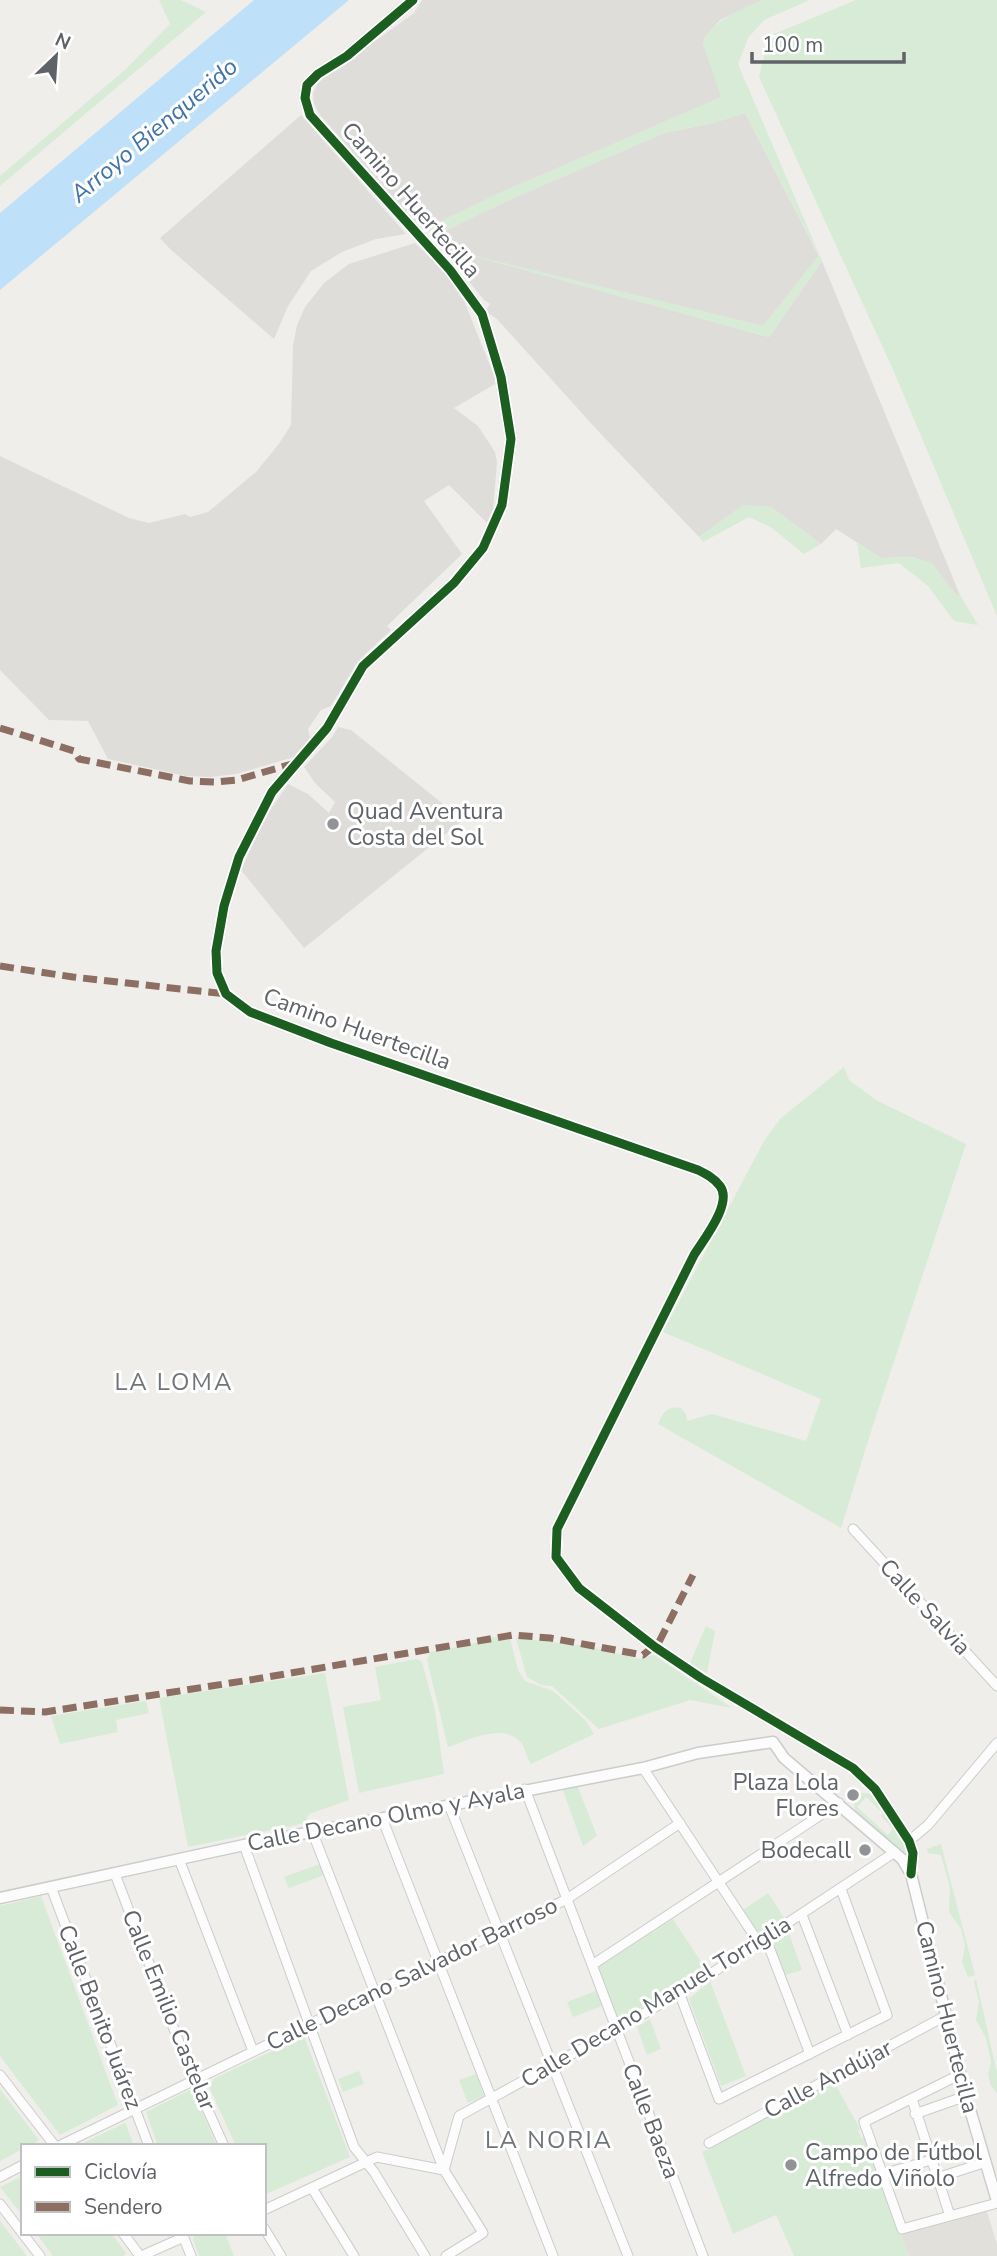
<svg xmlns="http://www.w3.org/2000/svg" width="997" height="2256" viewBox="0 0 997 2256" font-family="'Nunito Sans',sans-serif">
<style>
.industrial{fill:#dfddda}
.education{fill:#e2e0da}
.green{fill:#d8ebd6;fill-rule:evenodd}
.water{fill:#bfe0f9}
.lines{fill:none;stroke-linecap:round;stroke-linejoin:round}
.minor-casing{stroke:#cbcccc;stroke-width:11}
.tertiary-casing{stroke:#cbcccc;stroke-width:13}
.minor{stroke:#fdfcfc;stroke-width:9}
.tertiary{stroke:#fdfcfc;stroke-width:10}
.quiet{stroke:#8d6e63;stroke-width:7;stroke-dasharray:14 7;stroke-linecap:butt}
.cycleway-casing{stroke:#fff;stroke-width:13}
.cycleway{stroke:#1b5e20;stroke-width:9}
.poi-dot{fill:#919496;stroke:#fff;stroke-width:2.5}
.labels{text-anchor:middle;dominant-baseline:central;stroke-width:6;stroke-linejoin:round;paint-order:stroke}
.street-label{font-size:23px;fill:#5f6368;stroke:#fff}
.poi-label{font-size:23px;fill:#5f6368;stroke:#fff;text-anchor:start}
.water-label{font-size:24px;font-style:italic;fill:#4174aa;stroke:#fff}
.neighbourhood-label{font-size:24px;letter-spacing:2px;fill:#70757a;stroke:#fff}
</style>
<rect width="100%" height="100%" fill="#efeeea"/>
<path class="industrial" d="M 422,0 L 762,0 L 720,20 L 706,36 L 703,43 L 722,97 L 502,192 L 423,230 L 320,115 L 314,104 L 313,94 L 318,82 L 414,13 Z
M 745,113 L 819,256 L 763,326 L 485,259 L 769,337 L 822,261 L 960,595 L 956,595 L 931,563 L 912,557 L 881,558 L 836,529 L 821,544 L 771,507 L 743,506 L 699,537 L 599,432 L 497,319 L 485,311 L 490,304 L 484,300 L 443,250 L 444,248 L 451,249 L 440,233 L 511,199 L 664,133 L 713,123 Z
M 301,115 L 406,234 L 376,239 L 342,252 L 311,271 L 288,306 L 274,339 L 170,249 L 160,238 Z
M 415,243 L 445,272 L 465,303 L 497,383 L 454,408 L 478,426 L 495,452 L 497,462 L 493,511 L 487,523 L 449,485 L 424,501 L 462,554 L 387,626 L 391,630 L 358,661 L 331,706 L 321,710 L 308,729 L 310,738 L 294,757 L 236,774 L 211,777 L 186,776 L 108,759 L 88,721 L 49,720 L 0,670 L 0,456 L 129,518 L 149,523 L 185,514 L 190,517 L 208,512 L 256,472 L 278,445 L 291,425 L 293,346 L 297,325 L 305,307 L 324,283 L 349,264 Z
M 338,727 L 351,730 L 463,820 L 304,948 L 241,870 L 265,818 L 288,784 L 308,794 L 329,813 L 335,802 L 315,783 L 304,767 L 333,736 Z"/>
<path class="education" d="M 986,2209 L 997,2244 L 997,2256 L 909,2256 L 901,2234 Z"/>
<path class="green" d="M 159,0 L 181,0 L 206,12 L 0,186 L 0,176 L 126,69 L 170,24 Z
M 762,0 L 810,0 L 764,20 L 748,38 L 738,64 L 822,261 L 769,337 L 451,250 L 763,326 L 819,255 L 745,113 L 713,123 L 664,133 L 511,199 L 440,233 L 423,230 L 502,192 L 721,97 L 703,43 C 713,19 739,11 762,0 Z
M 856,0 L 997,0 L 997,616 L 894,372 L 759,77 L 769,36 Z
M 743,505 L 771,507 L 821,544 L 804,554 L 772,528 L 749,517 L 703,542 L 699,537 Z
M 857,543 L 881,558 L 912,557 L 932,563 L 956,595 L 960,595 L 978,625 L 954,621 L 928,586 L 899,563 L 861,568 Z
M 844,1067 L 849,1080 L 876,1100 L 966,1144 L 874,1422 L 841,1528 L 658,1424 C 663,1412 667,1406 681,1408 L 686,1414 L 687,1421 L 712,1414 L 806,1441 L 821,1399 L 663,1332 L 764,1141 L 780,1119 Z
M 706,1626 L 715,1631 L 707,1673 L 690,1663 Z
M 492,1637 L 510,1638 L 518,1670 L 525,1681 L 553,1691 L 586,1721 L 594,1734 L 531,1764 C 527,1758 526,1750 522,1744 C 505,1721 469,1740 448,1747 L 427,1660 L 430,1652 L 469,1645 Z
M 516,1638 L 587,1646 L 640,1659 L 654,1655 L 732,1708 L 690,1700 L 599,1729 L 552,1686 L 541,1685 L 527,1677 Z
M 417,1659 L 422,1662 L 435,1710 L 444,1774 L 359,1793 L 343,1707 L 381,1700 L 375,1667 Z
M 325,1673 L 349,1800 L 309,1814 L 305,1823 L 188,1847 L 159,1698 Z
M 146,1701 L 149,1713 L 116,1720 L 118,1732 L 60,1744 L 51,1716 Z
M 577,1785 L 597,1836 L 583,1846 L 562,1788 Z
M 862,1793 L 873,1794 L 896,1828 L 899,1837 L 901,1837 L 908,1859 L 855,1811 L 854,1800 ZM 866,1797 L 883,1813 L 881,1816 L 893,1829 L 888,1835 L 857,1807 Z
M 941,1844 L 975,1975 L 968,1977 L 962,1962 L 965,1945 L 961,1929 L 949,1912 L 950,1888 L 941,1855 L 928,1853 L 927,1849 Z
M 320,1864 L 324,1875 L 289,1888 L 284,1877 Z
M 768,1893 L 785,1919 L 760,1936 L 743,1910 Z
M 41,1896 L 118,2105 L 60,2135 L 0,2056 L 0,1906 Z
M 673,1919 L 705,1968 L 618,2022 L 597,1968 Z
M 788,1931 L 802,1970 L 785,1975 L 772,1941 Z
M 976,1979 L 997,2073 L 997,2093 L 991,2086 L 988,2075 L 991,2062 L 986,2038 L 976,2020 L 979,2002 L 974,1982 Z
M 710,1981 L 746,2076 L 721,2086 L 689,1999 Z
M 596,1991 L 602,2006 L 573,2017 L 567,2002 Z
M 650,2019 L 661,2049 L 647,2055 L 637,2027 Z
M 304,2036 L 350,2157 L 264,2195 L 264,2146 L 236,2146 L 210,2089 L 211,2083 L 215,2078 Z
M 359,2071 L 364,2084 L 343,2092 L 338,2079 Z
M 476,2074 L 484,2096 L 468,2103 L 459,2080 Z
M 834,2082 L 860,2129 L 858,2130 L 861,2138 L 866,2136 L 909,2256 L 794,2256 L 776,2215 L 733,2234 L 702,2152 Z
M 0,2089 L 39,2140 L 28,2146 L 23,2146 L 23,2149 L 0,2161 Z
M 192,2089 L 217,2146 L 158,2146 L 146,2112 Z
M 125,2122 L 134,2146 L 77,2146 L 125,2123 Z
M 23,2176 L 23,2216 L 0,2187 Z
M 0,2221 L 27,2256 L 0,2256 Z
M 36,2233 L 111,2233 L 126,2253 L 124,2256 L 53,2256 Z
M 197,2233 L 225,2233 L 234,2256 L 199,2256 L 193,2239 Z"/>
<path class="water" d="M 254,0 L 349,0 L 0,290 L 0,213 Z"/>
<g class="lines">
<g class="minor-casing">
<path id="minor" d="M 853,1529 L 997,1686
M 643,1768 L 759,1943
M 525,1789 L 703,2256
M 449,1805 L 628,2256
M 382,1818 L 553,2256
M 312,1831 L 444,2170 L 483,2233 L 446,2256
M 909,1841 L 928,1825 L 997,1743
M 244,1845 L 354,2147 L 374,2172 L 425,2256
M 179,1859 L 253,2051
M 115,1874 L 188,2066 L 224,2146
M 51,1887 L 149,2146
M 802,1915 L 848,2035
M 766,1939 L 810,2054
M 592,1965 L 839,1803
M 679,1992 L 719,2099 L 887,2015 L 841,1889
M 961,2074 L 864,2122 L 902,2229 L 997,2203
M 0,2075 L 55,2146
M 912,2099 L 950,2216
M 915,2114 L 966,2096
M 709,2143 L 947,2015
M 59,2146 L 567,1899 L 680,1823
M 444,2170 L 459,2116 L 616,2030 L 706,1977 L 895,1852
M 883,2174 L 931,2160
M 0,2177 L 23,2165
M 937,2178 L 986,2162
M 312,2188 L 354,2256
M 0,2204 L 40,2256
M 264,2210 L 377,2157 L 444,2170
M 264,2228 L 281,2256
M 123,2233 L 140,2256
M 182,2233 L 191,2256
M 141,2256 L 184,2237"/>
</g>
<g class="tertiary-casing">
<path id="tertiary" d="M 413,0 L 347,56 L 318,74 L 307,85 L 305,98 L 310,115 L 450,270 L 482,314 L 501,377 L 511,439 L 502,505 L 483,548 L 454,583 L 363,666 L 327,728 L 272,792 L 239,857 L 224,906 L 216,951 L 217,973 L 226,994 L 250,1012 L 331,1043 L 698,1170 C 706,1174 714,1178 720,1186 C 733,1203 704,1239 694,1255 L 557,1529 L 556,1557 L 579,1588 L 655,1647 L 701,1678 L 853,1768 L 875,1789 L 909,1841 L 913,1853 L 911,1874
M 773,1742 L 784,1758 L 902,1859 L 911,1874 L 966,2096 L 997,2201
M 0,1898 L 244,1845 L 643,1768 L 698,1753 L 773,1742"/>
</g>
<use href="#minor" class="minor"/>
<use href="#tertiary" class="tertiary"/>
<path class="quiet" d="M 0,728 L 74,751 L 79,759 L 190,781 L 216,782 L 237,780 L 295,763
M 0,966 L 73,977 L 226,994
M 0,1710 L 45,1712 L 250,1680 L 513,1635 L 550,1638 L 643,1655 L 659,1642 L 693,1575"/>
<g class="cycleway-casing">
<path id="cycleway" d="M 413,0 L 347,56 L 318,74 L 307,85 L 305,98 L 310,115 L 450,270 L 482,314 L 501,377 L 511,439 L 502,505 L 483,548 L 454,583 L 363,666 L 327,728 L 272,792 L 239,857 L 224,906 L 216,951 L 217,973 L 226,994 L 250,1012 L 331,1043 L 698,1170 C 706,1174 714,1178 720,1186 C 733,1203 704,1239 694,1255 L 557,1529 L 556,1557 L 579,1588 L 655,1647 L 701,1678 L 853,1768 L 875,1789 L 909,1841 L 913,1853 L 911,1874"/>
</g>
<use href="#cycleway" class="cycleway"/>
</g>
<g class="poi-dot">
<circle cx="333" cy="824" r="7"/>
<circle cx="853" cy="1795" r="7"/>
<circle cx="865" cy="1850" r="7"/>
<circle cx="791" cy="2165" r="7"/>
</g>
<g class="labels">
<g class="street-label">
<text transform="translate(411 200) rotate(49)">Camino Huertecilla</text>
<text transform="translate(357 1029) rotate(20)">Camino Huertecilla</text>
<text transform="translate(925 1607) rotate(47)">Calle Salvia</text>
<text transform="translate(386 1817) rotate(-11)">Calle Decano Olmo y Ayala</text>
<text transform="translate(412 1974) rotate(-26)">Calle Decano Salvador Barroso</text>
<text transform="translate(656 2002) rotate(-31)">Calle Decano Manuel Torriglia</text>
<text transform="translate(169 2010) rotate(68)">Calle Emilio Castelar</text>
<text transform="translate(100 2017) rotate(69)">Calle Benito Juárez</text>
<text transform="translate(947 2017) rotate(76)">Camino Huertecilla</text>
<text transform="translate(828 2079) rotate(-28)">Calle Andújar</text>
<text transform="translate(651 2121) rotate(69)">Calle Baeza</text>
</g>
<g class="poi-label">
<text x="347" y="811">Quad Aventura<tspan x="347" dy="26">Costa del Sol</tspan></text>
<text x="839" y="1782" text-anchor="end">Plaza Lola<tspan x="839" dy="26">Flores</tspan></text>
<text x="851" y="1850" text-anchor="end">Bodecall</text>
<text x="805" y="2152">Campo de Fútbol<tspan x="805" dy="26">Alfredo Viñolo</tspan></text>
</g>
<g class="water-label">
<text transform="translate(154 130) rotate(-40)">Arroyo Bienquerido</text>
</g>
<g class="neighbourhood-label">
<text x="174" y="1382">LA LOMA</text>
<text x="549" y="2140">LA NORIA</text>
</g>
</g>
<rect x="21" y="2144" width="245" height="91" fill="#ffffff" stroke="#bfc1c3" stroke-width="2"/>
<rect x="35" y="2167" width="35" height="10" fill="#1b5e20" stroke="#bfc1c3" stroke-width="2"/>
<text x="84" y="2179" font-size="21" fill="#5f6368">Ciclovía</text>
<rect x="35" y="2202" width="35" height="10" fill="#8d6e63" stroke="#bfc1c3" stroke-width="2"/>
<text x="84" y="2214" font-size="21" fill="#5f6368">Sendero</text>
<g transform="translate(56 56) rotate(25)" stroke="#ffffff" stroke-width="5" paint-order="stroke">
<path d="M0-5L12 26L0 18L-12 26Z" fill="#5f6368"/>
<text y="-10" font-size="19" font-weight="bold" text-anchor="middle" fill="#5f6368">N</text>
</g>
<path d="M752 52v10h152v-10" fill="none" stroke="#5f6368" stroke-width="3.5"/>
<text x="762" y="52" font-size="21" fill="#5f6368" stroke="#ffffff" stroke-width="5" paint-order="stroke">100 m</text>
</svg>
